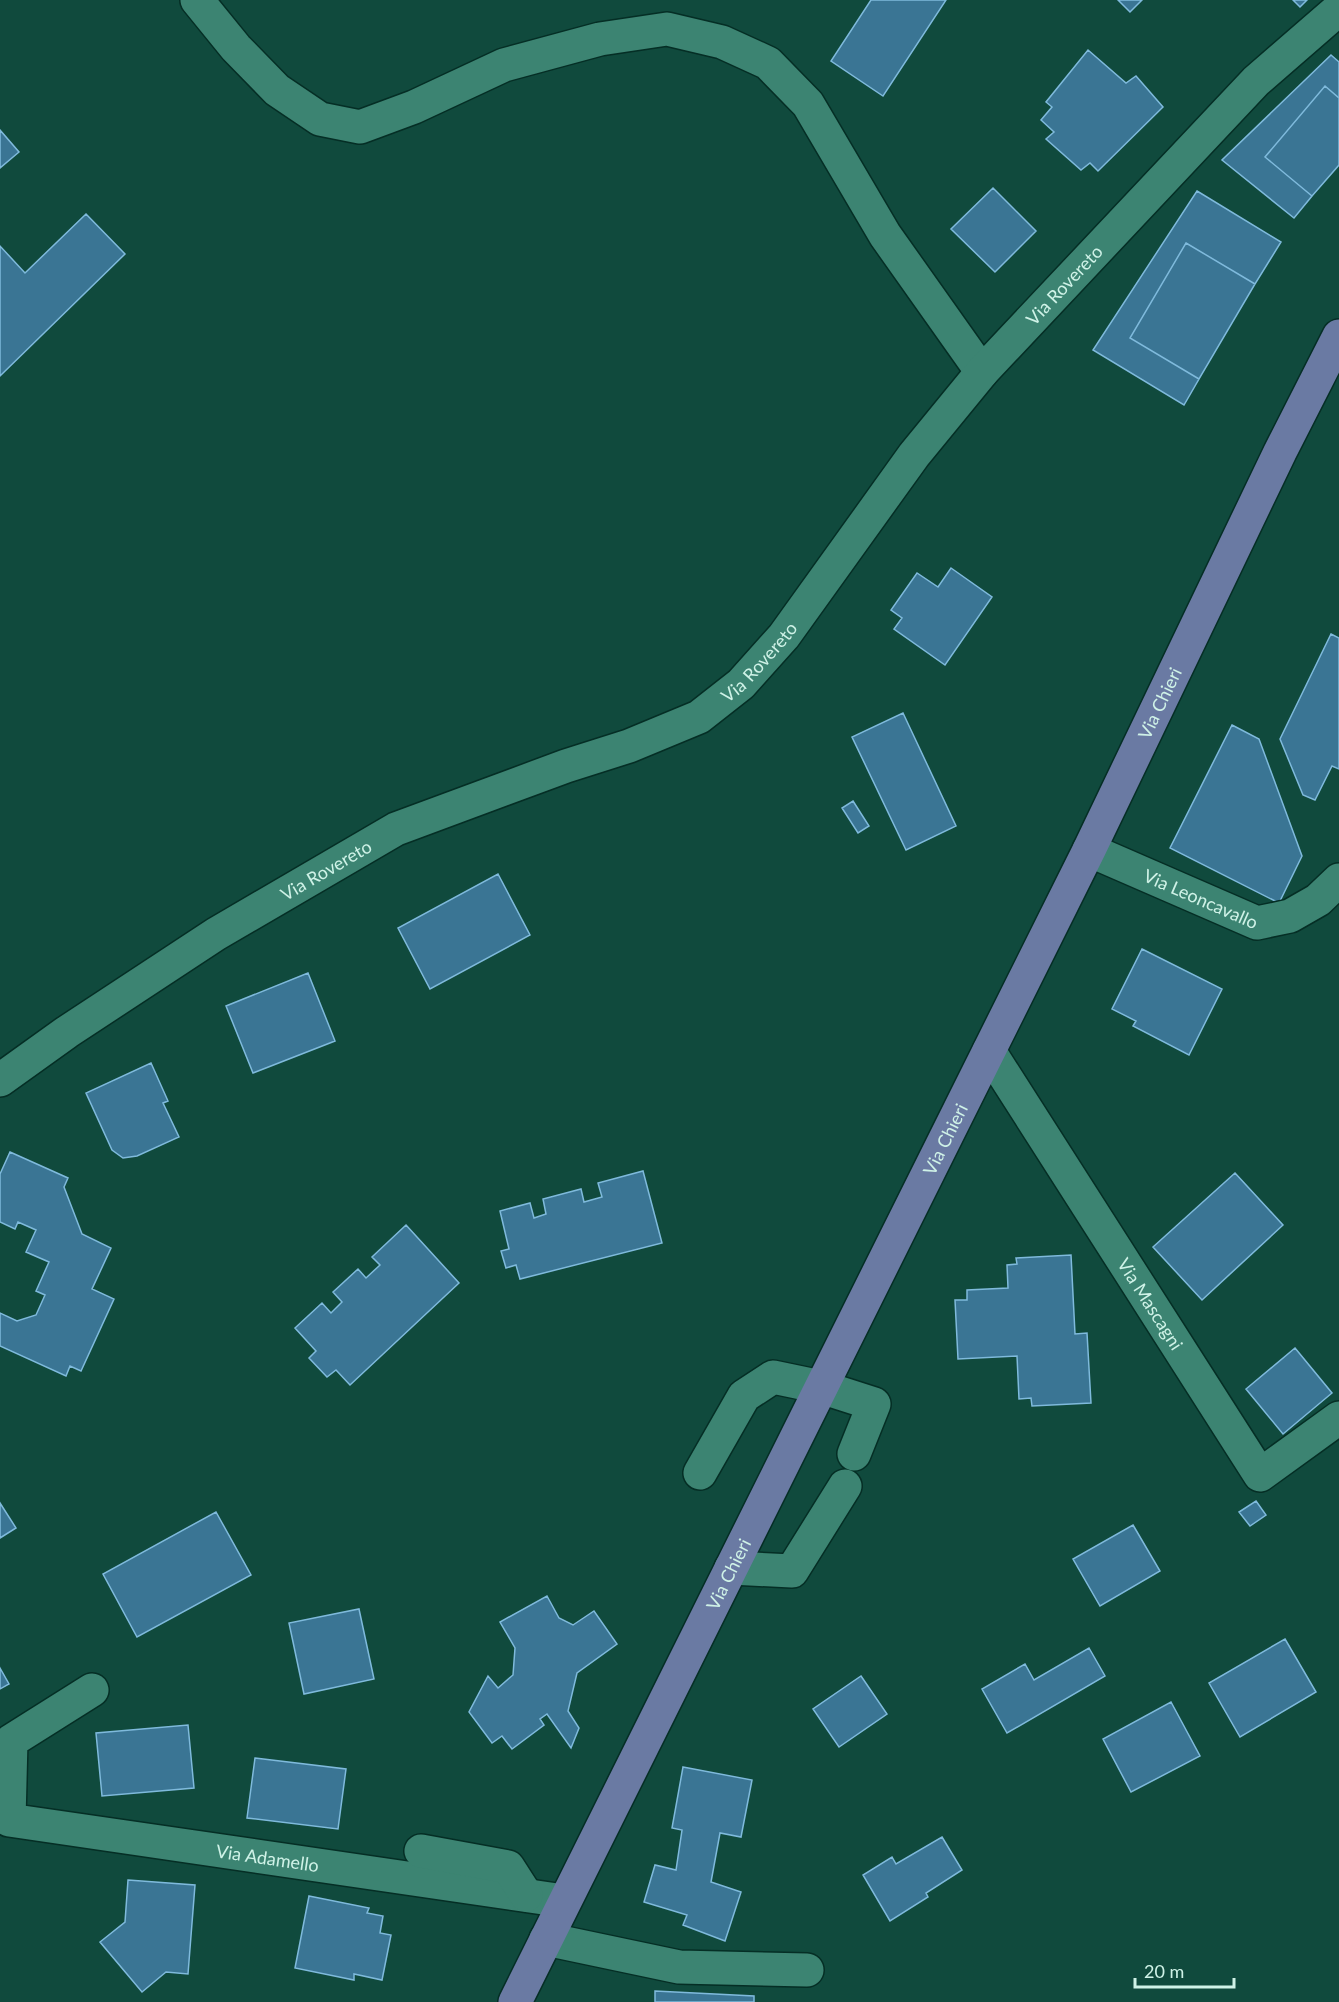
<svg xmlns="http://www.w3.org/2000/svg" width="1339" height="2002" viewBox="0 0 1339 2002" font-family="Lato,sans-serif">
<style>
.building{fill:#3a7594;stroke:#7fbadc;stroke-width:1.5}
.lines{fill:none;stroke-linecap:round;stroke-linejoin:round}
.minor-casing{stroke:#052e25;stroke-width:36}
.major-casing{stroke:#052e25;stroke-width:36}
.minor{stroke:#3c8472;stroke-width:33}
.major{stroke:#6a7aa3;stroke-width:33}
.labels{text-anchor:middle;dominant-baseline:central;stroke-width:6;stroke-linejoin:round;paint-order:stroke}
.street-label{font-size:18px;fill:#cff2e7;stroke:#104a3d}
</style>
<rect width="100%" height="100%" fill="#104a3d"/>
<path class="building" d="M 871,0 L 946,0 L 883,96 L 831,61 Z
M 1118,0 L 1142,0 L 1130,12 Z
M 1293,0 L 1307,0 L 1300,7 Z
M 1088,50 L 1126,83 L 1136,76 L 1163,107 L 1098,171 L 1090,163 L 1081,170 L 1046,139 L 1054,132 L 1041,120 L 1052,107 L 1046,102 Z
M 1331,55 L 1339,62 L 1339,98 L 1325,86 L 1265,157 L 1312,196 L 1294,218 L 1222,160 Z
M 1325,86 L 1339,98 L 1339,165 L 1312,196 L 1265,157 Z
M 0,130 L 19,152 L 0,168 Z
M 993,188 L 1036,231 L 995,272 L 951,229 Z
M 1197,191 L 1281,242 L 1255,284 L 1186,243 L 1130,338 L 1199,379 L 1184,405 L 1093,350 Z
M 86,214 L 125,254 L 0,376 L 0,246 L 25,273 Z
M 1186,243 L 1255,284 L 1199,379 L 1130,338 Z
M 951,568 L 992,597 L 945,665 L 894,629 L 902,618 L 891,610 L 917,573 L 938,587 Z
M 1331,634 L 1339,638 L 1339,769 L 1332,766 L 1315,800 L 1303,795 L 1280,739 Z
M 903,713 L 956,826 L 906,850 L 852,737 Z
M 1232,725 L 1259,739 L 1302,856 L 1279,903 L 1170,848 Z
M 853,801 L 869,826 L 858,833 L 842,808 Z
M 498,874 L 530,935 L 430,989 L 398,928 Z
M 1142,949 L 1222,989 L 1189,1055 L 1133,1026 L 1136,1021 L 1112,1009 Z
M 308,973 L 335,1041 L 253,1073 L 226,1006 Z
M 151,1063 L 168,1101 L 163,1103 L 179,1137 L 137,1156 L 123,1158 L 112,1150 L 86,1093 Z
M 10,1152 L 68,1178 L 64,1187 L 82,1234 L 111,1248 L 92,1289 L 114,1299 L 81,1371 L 70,1366 L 66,1376 L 0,1346 L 0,1313 L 17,1321 L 36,1315 L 45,1295 L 36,1291 L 49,1262 L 26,1252 L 36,1230 L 18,1222 L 15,1229 L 0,1222 L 0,1174 Z
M 643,1171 L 662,1243 L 520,1279 L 516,1265 L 506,1268 L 501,1251 L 509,1249 L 500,1211 L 530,1203 L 534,1218 L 546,1214 L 543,1199 L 581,1189 L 584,1202 L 602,1197 L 598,1183 Z
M 1235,1173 L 1283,1225 L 1202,1300 L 1153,1247 Z
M 406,1225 L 459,1283 L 350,1385 L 336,1370 L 327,1377 L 309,1358 L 316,1351 L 295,1328 L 322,1303 L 331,1313 L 342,1302 L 333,1292 L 358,1269 L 366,1278 L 380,1265 L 372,1257 Z
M 1071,1255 L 1075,1334 L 1087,1333 L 1091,1403 L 1032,1406 L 1031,1398 L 1019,1399 L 1017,1356 L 958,1359 L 955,1300 L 967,1300 L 967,1290 L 1008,1288 L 1007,1265 L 1017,1264 L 1016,1258 Z
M 1295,1348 L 1332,1393 L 1283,1434 L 1246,1389 Z
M 1256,1501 L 1266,1515 L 1250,1526 L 1239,1512 Z
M 0,1503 L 16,1528 L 0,1538 Z
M 216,1512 L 251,1575 L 137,1637 L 103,1574 Z
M 1133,1525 L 1160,1571 L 1100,1606 L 1073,1559 Z
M 547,1596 L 559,1618 L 573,1625 L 594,1611 L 617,1644 L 577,1673 L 568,1711 L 579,1728 L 571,1748 L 547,1714 L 540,1719 L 544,1725 L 512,1749 L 502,1736 L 492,1743 L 469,1712 L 488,1676 L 498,1688 L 513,1675 L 515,1648 L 500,1622 Z
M 359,1609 L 374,1679 L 304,1694 L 289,1623 Z
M 1285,1639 L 1316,1692 L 1240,1737 L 1209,1683 Z
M 1089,1648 L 1105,1676 L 1007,1733 L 982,1689 L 1025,1664 L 1034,1680 Z
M 0,1668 L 9,1684 L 0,1689 Z
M 861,1676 L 887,1714 L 839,1747 L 813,1709 Z
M 1171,1702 L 1200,1756 L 1131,1792 L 1103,1739 Z
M 188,1725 L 194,1788 L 102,1796 L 96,1733 Z
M 255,1758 L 346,1769 L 338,1829 L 247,1818 Z
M 683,1767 L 752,1780 L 741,1837 L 720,1833 L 711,1882 L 741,1892 L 725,1941 L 683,1925 L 687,1915 L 644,1902 L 655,1865 L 676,1870 L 682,1830 L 672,1828 Z
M 942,1837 L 962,1870 L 926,1893 L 928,1897 L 890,1921 L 863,1875 L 892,1857 L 896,1864 Z
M 128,1880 L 195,1885 L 188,1974 L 166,1972 L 142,1992 L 100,1942 L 125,1922 Z
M 309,1896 L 369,1908 L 367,1913 L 383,1916 L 380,1933 L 391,1935 L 382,1980 L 354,1974 L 354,1980 L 295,1968 Z
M 655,1991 L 754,1996 L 754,2002 L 655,2002 Z"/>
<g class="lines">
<g class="minor-casing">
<g id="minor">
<path d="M 197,0 L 236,48 L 277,90 L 320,119 L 360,127 L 414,107 L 504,65 L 600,39 L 667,29 L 722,42 L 768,63 L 808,104 L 885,235 L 982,372"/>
<path id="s1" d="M 1089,850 L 1257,923 L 1290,916 L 1318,900 L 1339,880"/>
<path id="s2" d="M 989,1051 L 1260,1475 L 1339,1418"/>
<path id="s3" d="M 0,1080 L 67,1032 L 216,934 L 396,829 L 566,766 L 629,746 L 699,717 L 741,684 L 784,636 L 914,455 L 982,372 L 1256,81 L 1339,9"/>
<path d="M 700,1473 L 744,1396 L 773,1377 L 821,1387 L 874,1404 L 854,1454"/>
<path d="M 731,1568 L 792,1571 L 845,1486"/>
<path id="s4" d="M 92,1690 L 11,1741 L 9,1820 L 564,1901"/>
<path d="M 421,1851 L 508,1867 L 526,1895"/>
<path d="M 546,1939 L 679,1967 L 807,1970"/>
</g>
</g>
<g class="major-casing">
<g id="major">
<path id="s5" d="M 515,2002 L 1089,850 L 1280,452 L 1339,336"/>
</g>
</g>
<use href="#minor" class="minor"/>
<use href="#major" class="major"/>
</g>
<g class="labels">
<g class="street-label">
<text stroke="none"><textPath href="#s3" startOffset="1360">Via Rovereto</textPath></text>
<text stroke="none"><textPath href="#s3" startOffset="874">Via Rovereto</textPath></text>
<text stroke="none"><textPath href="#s5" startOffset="1450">Via Chieri</textPath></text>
<text stroke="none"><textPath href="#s3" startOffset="388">Via Rovereto</textPath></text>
<text stroke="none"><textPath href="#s1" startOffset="122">Via Leoncavallo</textPath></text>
<text stroke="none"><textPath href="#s5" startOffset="964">Via Chieri</textPath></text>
<text stroke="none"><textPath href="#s2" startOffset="300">Via Mascagni</textPath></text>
<text stroke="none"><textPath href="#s5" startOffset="478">Via Chieri</textPath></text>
<text stroke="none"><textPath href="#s4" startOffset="436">Via Adamello</textPath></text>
</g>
</g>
<path d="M1135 1978v9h99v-9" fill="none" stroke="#cff2e7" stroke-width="3"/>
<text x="1144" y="1978" font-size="18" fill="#cff2e7" stroke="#104a3d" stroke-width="4.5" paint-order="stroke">20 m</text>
</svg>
